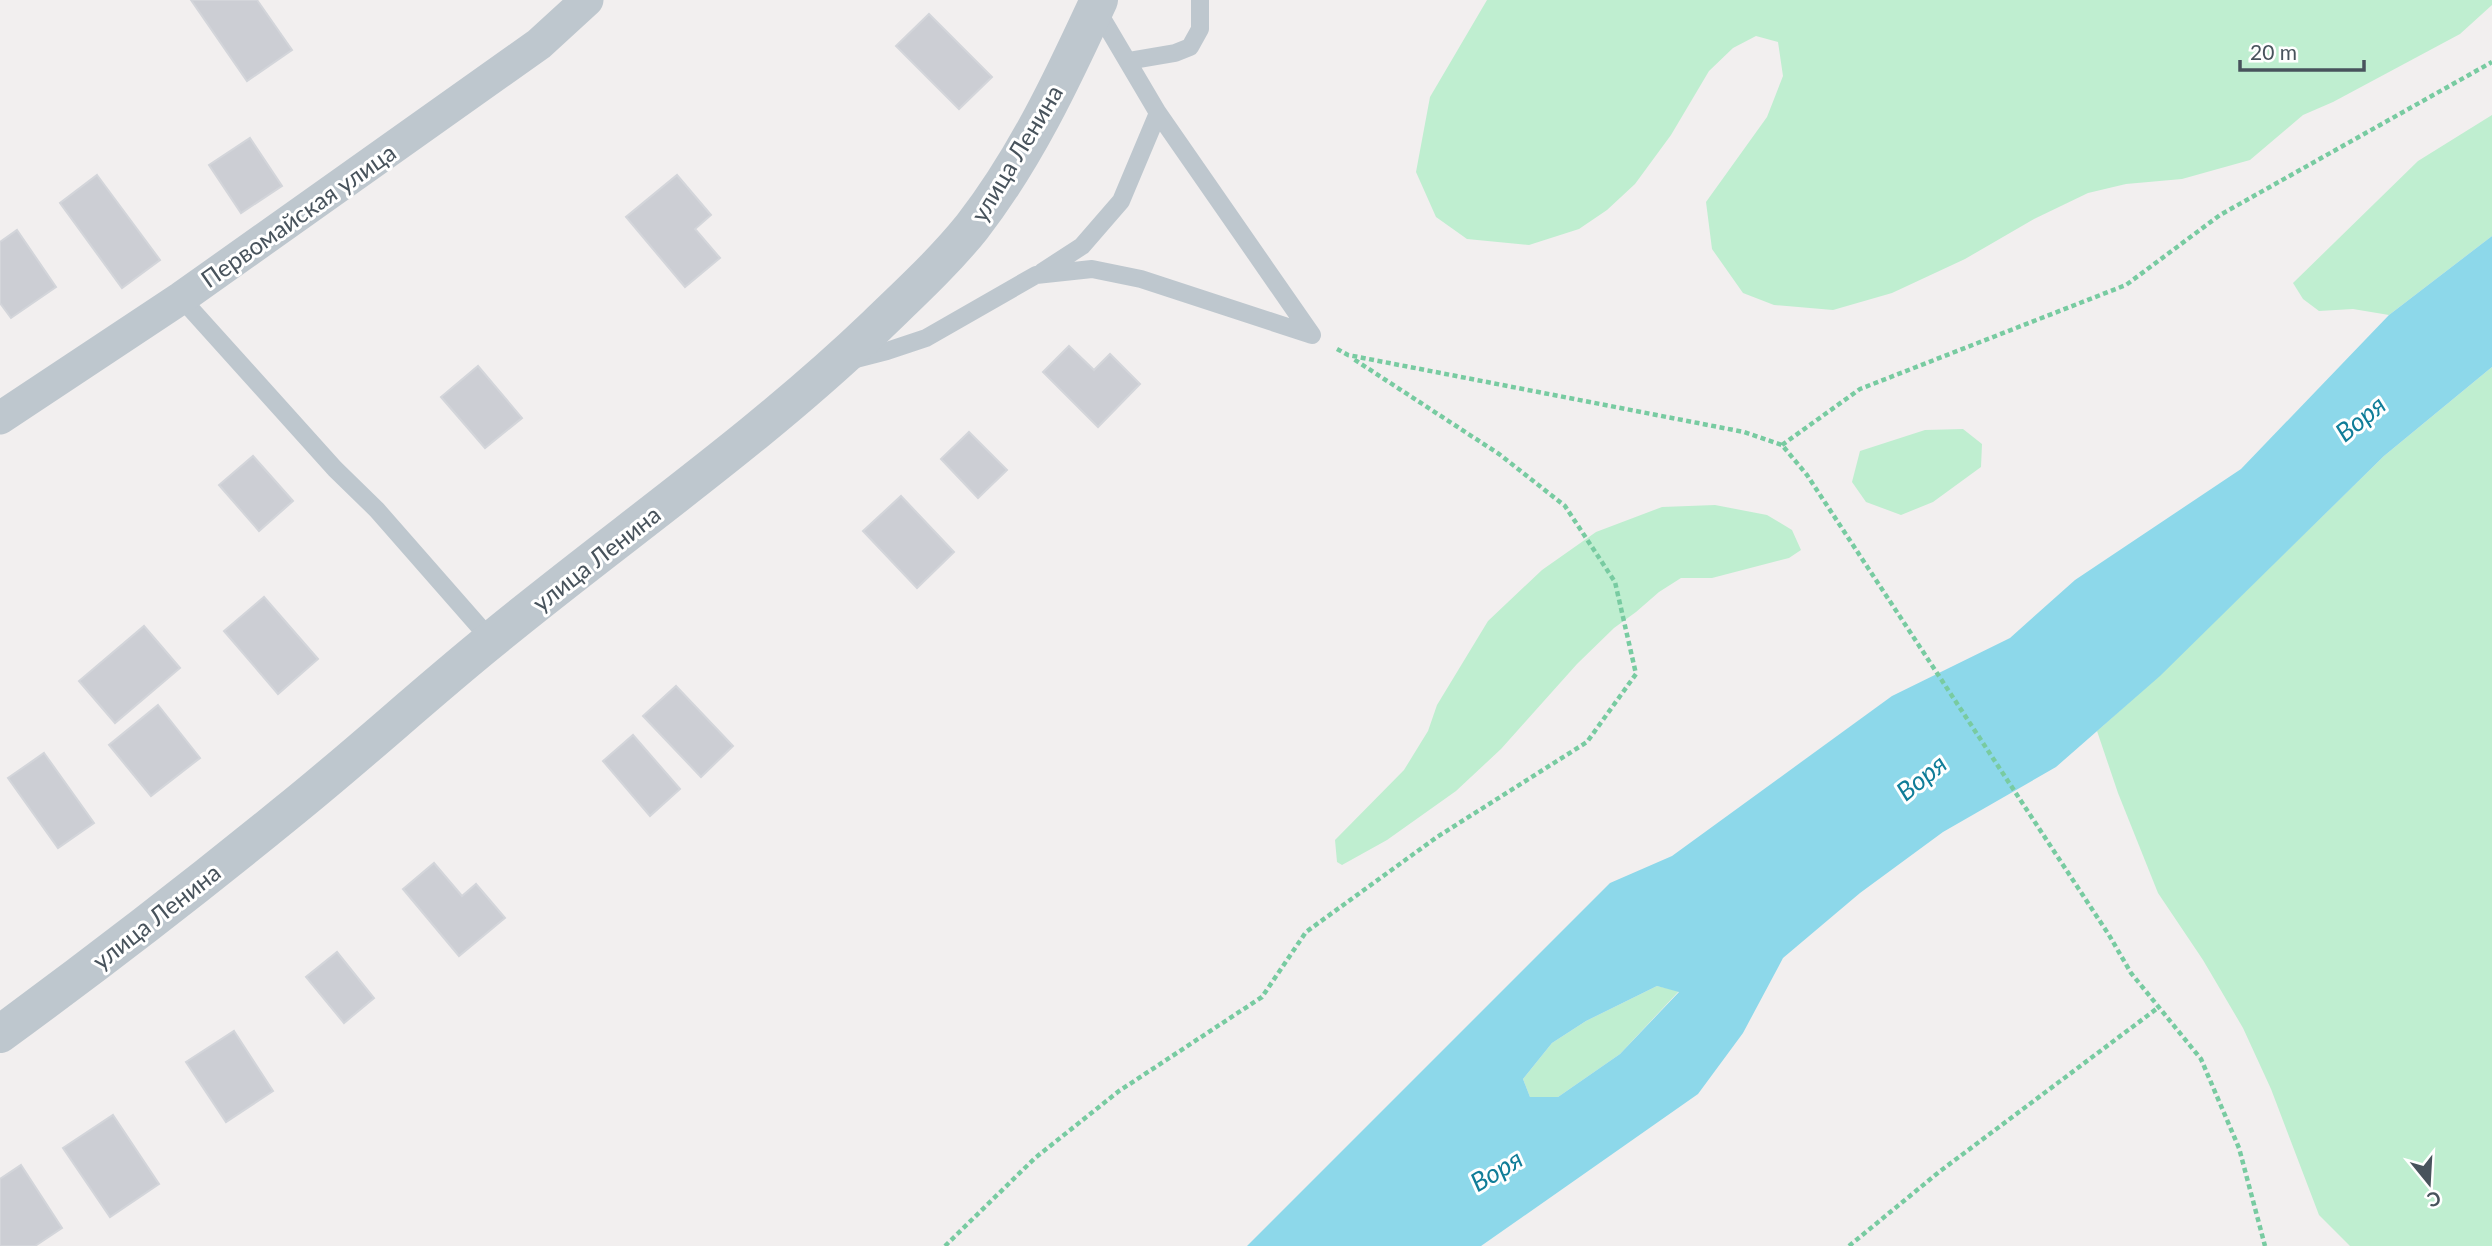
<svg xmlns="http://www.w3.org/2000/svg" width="2492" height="1246" viewBox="0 0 2492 1246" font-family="Lato,sans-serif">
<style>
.green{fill:#bfeed0}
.water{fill:#8dd8ea;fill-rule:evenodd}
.building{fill:#ccced4;stroke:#d3d5da;stroke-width:2}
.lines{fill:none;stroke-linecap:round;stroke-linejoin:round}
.path{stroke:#78cba1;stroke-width:4.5;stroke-dasharray:5 3.5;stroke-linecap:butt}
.service{stroke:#bec7ce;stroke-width:18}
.minor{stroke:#bec7ce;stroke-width:33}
.tertiary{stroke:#bec7ce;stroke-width:38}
.labels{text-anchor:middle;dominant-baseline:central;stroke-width:6;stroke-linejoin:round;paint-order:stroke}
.street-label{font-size:24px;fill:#48535c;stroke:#fff}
.water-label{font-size:26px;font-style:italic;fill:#107d98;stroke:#fff}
</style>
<rect width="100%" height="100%" fill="#f2efef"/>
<path class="green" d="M 1487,0 L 2492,0 L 2492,5 L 2460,34 L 2333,102 L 2303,115 L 2250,160 L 2182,179 L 2126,184 L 2088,193 L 2034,219 L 1965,259 L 1892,293 L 1833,310 L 1774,305 L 1743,293 L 1712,249 L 1706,202 L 1767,117 L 1783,76 L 1778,42 L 1756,36 L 1733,48 L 1709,71 L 1671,135 L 1635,184 L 1607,210 L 1579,229 L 1529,245 L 1467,239 L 1436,217 L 1416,172 L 1430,97 Z
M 2492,115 L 2492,236 L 2389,315 L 2353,309 L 2319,311 L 2303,299 L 2293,283 L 2418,161 Z
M 2492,367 L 2492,1246 L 2350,1246 L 2319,1215 L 2271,1089 L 2243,1028 L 2203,960 L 2158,893 L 2118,793 L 2097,731 L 2160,675 L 2384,456 Z
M 1963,429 L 1982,444 L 1981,467 L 1933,502 L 1901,515 L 1866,502 L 1852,482 L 1860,451 L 1925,430 Z
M 1715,505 L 1767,515 L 1792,530 L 1801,550 L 1789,558 L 1712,578 L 1681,578 L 1659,592 L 1636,612 L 1614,628 L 1577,664 L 1501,749 L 1456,791 L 1387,840 L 1342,865 L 1337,862 L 1335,840 L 1404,770 L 1428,731 L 1437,705 L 1488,621 L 1542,570 L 1596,532 L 1662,507 Z
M 1657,986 L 1679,991 L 1620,1054 L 1558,1097 L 1530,1097 L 1523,1079 L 1552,1043 L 1586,1021 Z"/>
<path class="water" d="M 2492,236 L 2492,367 L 2384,456 L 2160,676 L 2056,767 L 1943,832 L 1860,893 L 1783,958 L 1743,1033 L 1698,1094 L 1481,1246 L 1247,1246 L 1610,883 L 1672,856 L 1892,696 L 2010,638 L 2075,580 L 2241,469 L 2389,315 ZM 1657,986 L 1679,992 L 1620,1054 L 1558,1097 L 1530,1097 L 1523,1079 L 1552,1043 L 1586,1021 Z"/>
<path class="building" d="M 191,0 L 257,0 L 292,50 L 247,81 Z
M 929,14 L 992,77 L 959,109 L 896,46 Z
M 250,138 L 282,186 L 241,213 L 209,165 Z
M 97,175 L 160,260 L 122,288 L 60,203 Z
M 677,175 L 711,215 L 695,229 L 720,258 L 685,287 L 626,217 Z
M 17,230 L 56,287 L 11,318 L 0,303 L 0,242 Z
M 1069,346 L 1094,370 L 1110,354 L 1140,384 L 1098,427 L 1043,372 Z
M 478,366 L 522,418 L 485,448 L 441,397 Z
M 969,432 L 1007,470 L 978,498 L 941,459 Z
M 253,456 L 293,501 L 259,531 L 219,485 Z
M 901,496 L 954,552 L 917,588 L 863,531 Z
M 264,597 L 318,659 L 278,694 L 224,631 Z
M 144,626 L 180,668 L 115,723 L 79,681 Z
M 676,686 L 733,746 L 701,777 L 643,716 Z
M 158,705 L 200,758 L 151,796 L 109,745 Z
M 633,735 L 680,789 L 650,816 L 603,761 Z
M 44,753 L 94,823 L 58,848 L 8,778 Z
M 434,863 L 462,896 L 476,884 L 505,918 L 459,956 L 403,889 Z
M 337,952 L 374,998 L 344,1023 L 306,977 Z
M 234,1031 L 273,1091 L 226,1122 L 186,1062 Z
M 113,1115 L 159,1184 L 110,1217 L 63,1148 Z
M 21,1165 L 62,1228 L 35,1246 L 0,1246 L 0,1179 Z"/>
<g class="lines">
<path class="path" d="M 1337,349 L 1348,355 L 1744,432 L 1782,445 L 1807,475 L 2109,935 L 2131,973 L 2201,1059 L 2239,1148 L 2265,1246
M 1782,445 L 1860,389 L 2126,285 L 2220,215 L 2492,62
M 945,1246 L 1035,1158 L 1119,1091 L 1262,997 L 1306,932 L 1437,837 L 1587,742 L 1636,674 L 1615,582 L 1565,506 L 1499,454 L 1352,358
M 1849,1246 L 1939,1172 L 2159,1007"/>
<path class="service" d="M 1096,8 L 1158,113 L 1312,335
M 1128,61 L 1175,53 L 1190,47 L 1200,29 L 1200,0
M 1042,272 L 1082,246 L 1121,201 L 1158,113
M 181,298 L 335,469 L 377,510 L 491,640
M 852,360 L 887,351 L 926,338 L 1036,275 L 1092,269 L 1141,279 L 1312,335"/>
<path class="minor" d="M 0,418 L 181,298 L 539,44 L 587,0"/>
<path class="tertiary" d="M 0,1034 C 97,963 192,890 285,814 C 355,758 421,697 490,641 C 619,535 756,441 876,326 C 909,294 943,263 972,227 C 1025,159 1063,78 1099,0"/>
</g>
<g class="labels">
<g class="street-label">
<text transform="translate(1016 153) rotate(-59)">улица Ленина</text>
<text transform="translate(298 215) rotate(-35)">Первомайская улица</text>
<text transform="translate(596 558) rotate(-38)">улица Ленина</text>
<text transform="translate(156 916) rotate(-38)">улица Ленина</text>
</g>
<g class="water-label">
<text transform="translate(2360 418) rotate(-39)">Воря</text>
<text transform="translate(1921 777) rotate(-39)">Воря</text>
<text transform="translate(1496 1170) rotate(-31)">Воря</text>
</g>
</g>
<g transform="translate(2429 1183) rotate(162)" stroke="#ffffff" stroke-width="5" paint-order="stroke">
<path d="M0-5L12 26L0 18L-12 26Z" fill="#48535c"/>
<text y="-10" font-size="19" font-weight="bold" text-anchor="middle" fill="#48535c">С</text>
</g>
<path d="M2240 60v10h124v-10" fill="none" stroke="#48535c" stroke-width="3.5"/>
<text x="2250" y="60" font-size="21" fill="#48535c" stroke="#ffffff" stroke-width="5" paint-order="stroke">20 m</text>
</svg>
